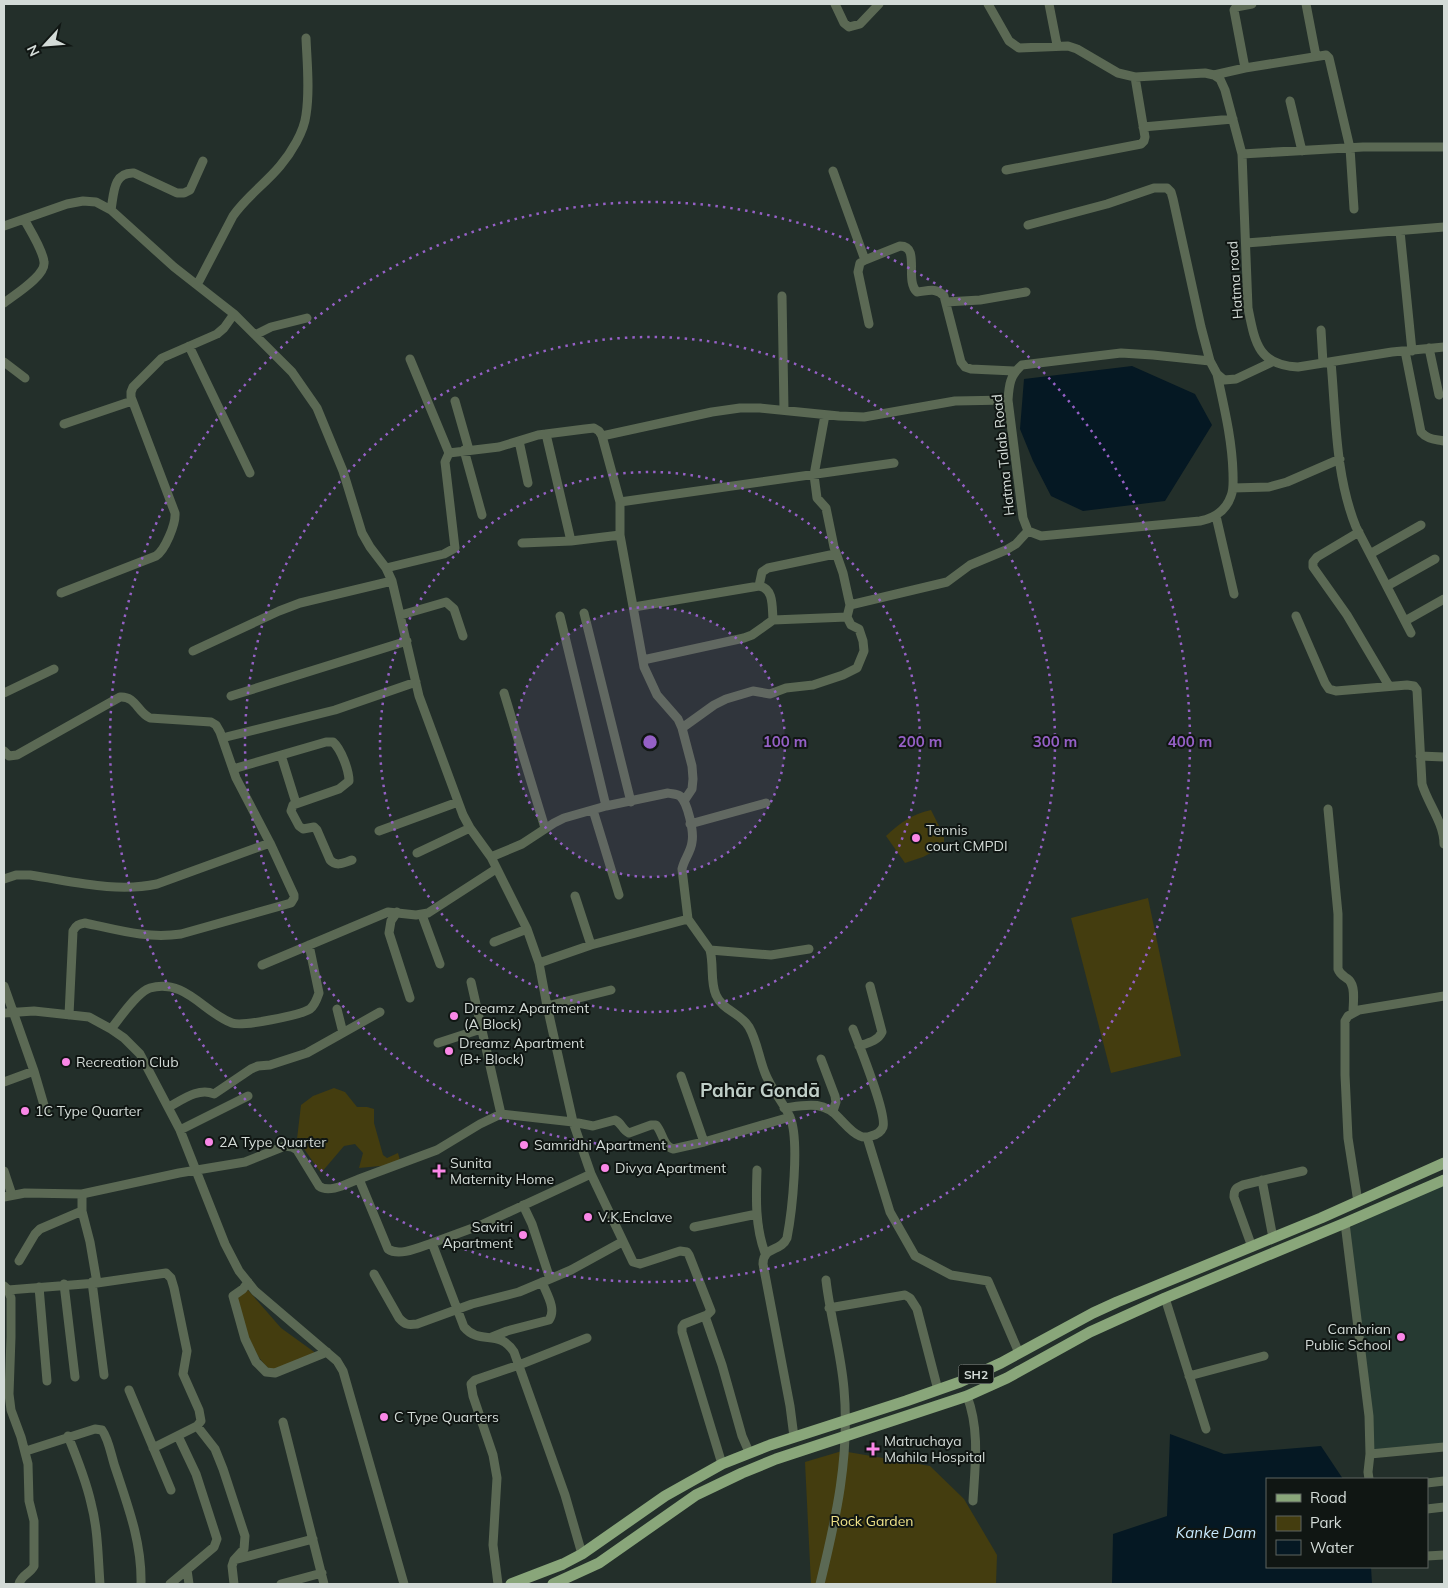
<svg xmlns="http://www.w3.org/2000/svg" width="1448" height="1588" viewBox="0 0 1448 1588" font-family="Mulish,sans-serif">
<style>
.built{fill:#263a32}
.green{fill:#443d0f}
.water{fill:#051823}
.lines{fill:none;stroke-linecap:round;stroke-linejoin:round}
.minor{stroke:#5b6954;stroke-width:9}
.major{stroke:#89a67a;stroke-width:11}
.ring{fill:none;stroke:#9560c6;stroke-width:2.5;stroke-dasharray:2.5 5}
.poi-dot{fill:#fa87e7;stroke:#101613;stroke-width:2}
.labels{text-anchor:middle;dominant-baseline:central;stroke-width:4;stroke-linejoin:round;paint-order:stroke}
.shield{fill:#101613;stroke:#98a09c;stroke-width:1}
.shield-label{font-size:12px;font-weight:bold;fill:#d3dbd7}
.street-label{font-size:14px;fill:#d3dbd7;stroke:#101613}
.poi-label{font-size:14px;fill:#d3dbd7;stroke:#101613;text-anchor:start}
.park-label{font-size:14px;fill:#f0e389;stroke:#101613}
.water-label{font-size:15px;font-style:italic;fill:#c7e9fd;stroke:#101613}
.district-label{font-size:19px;font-weight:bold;fill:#c0cfc8;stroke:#101613}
.centre{fill:#9560c6;stroke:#101613;stroke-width:2.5}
.ring-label{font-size:15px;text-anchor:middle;font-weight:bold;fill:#9560c6;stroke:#101613;stroke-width:4;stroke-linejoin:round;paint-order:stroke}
</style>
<rect width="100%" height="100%" fill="#232f2a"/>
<path class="built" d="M 1444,1181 L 1444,1444 L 1371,1450 L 1345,1230 L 1410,1197 Z"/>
<path class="green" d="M 931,810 L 944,836 L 944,846 L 923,857 L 905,863 L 886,836 C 900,823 912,814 931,810 Z
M 1148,898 L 1181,1056 L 1111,1073 L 1071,918 Z
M 334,1088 L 345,1092 L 357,1107 L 367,1107 L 374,1109 L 374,1123 L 383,1155 L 387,1158 L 398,1153 L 401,1164 L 359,1168 L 363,1153 L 355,1144 L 344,1146 L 321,1173 L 297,1139 L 301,1105 L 313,1096 Z
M 248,1290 L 281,1328 L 317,1354 L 273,1372 C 249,1354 245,1324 237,1297 Z
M 842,1451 L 930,1466 L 964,1499 L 997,1555 L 996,1584 L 811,1584 L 805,1462 Z"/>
<path class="water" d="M 1132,366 L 1195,394 L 1212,425 L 1165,501 L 1083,511 L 1051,496 L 1033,461 L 1020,429 L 1024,379 Z
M 1170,1434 L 1224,1454 L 1321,1446 L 1343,1479 L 1267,1479 L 1267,1567 L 1371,1567 L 1372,1584 L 1112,1584 L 1113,1534 L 1167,1516 Z"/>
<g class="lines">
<path class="minor" d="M 835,4 L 844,23 L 849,27 L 860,24 L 879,4
M 988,4 L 1009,41 L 1019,48 L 1068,46 L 1077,49 L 1118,73 L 1135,77 L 1205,73 L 1214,75 L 1220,79 L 1225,90 L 1242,154 L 1248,308 C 1255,343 1258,365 1298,367 L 1392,352 L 1444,347
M 1049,4 L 1057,45
M 1306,4 L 1316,56
M 1245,68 L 1234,10 L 1236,7 L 1252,4
M 1214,75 L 1245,68 L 1326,55 L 1329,58 L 1350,148 L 1354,209
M 1290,101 L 1302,151
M 1143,127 L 1233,119
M 1242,154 L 1363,147 L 1444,147
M 1006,170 L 1141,144 L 1144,141 L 1145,137 L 1135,77
M 833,171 L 865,260 L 900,246 C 921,246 904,280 917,292 C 928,291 936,287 944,296 L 961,362 L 965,367 L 971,369 L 1014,371
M 111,210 C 114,193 113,172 134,173 L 177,193 L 184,193 L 190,190 L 203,161
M 1028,225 L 1107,204 L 1154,188 L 1167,188 L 1171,192 L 1173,199 L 1201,327 L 1210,361
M 4,226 L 67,204 L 83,201 L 96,202 L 111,210 L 174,267 L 234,314 L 292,372 L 317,408 L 343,471 L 362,533 L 370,547 L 386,568 L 392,581 L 419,696 L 463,815 L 470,828 L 491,857 L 527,929 L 539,963 L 547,1006 L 573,1122 L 593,1126 L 615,1120 C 622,1123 622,1130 629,1133 L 651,1125 L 656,1125 C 663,1133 663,1146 673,1149 L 704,1142 L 790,1117
M 1400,231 L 1412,351
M 1246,243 L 1444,227
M 865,260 L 860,263 L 858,272 L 869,324
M 197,285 L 233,216 C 246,197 265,184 280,166 C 291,153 304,132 306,115 C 310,90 307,63 306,38
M 782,296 L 784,410
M 946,302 L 980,300 L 1026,292
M 4,303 C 14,295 46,276 44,262 C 43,250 30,230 24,219
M 1321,330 L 1323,363
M 255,335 L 271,327 L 307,318
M 189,346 L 250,473
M 1429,348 L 1439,395
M 1405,351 L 1421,432 C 1428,440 1435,439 1444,441
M 410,359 L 449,453
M 4,362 L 25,378
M 1331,362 C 1336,416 1335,475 1356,527 L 1411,633
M 1217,374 C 1224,407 1232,439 1233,473 C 1233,481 1234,489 1231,496 C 1226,511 1215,518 1200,521 L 1041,536 L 1028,531 L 1023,518 L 1008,400 C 1009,385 1010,375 1022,365 L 1121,353 L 1153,355 L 1210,361 L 1217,374 L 1224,380 L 1236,379 L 1272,362
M 455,401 L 469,450
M 825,415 L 814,475 L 817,498 L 826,508 L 834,547 L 843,573 L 850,605
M 64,424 L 132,401
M 546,434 L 571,541
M 602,436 L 712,412 L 740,408 L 760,408 L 839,416 L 864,417 L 955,401 L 1008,400
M 519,441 L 528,483
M 464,450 L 482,515
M 1233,488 L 1269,487 L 1287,482 L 1340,459
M 620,502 L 894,463
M 1216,516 L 1234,594
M 1359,532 L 1317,557 L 1313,562 L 1313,567 L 1347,615 L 1389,686
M 522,543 L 571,541 L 620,535
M 1370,554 L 1421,525
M 386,568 L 444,554 L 455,548 L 445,462 L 449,453 L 499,447 L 538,435 L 585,429 L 594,428 L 599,431 L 602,436 L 620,502 L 620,535 L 644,667 L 657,695 L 678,719 L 682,728 L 692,766 L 693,779 L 692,789 L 684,801
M 759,586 L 762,572 L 768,568 L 835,554
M 1387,586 L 1435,559
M 61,593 L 156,556 C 165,550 176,524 175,513 L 131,397 L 131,392 L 133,387 L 162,358 L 217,334 L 224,328 L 234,314
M 634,607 L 759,586 C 774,588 772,607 773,620
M 584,613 L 631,802
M 401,615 L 446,602 L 454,609 L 463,636
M 560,616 L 606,806
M 1296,616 L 1325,683 L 1329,689 L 1336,691 L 1407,685 L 1414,686 L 1417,690 L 1422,784 C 1428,804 1444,823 1444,844
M 1405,621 L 1444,599
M 193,651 L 279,611 L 300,603 L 392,581
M 643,660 L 744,638 L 752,635 L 773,620 L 847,617
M 4,693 L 54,669
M 504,693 L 545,828
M 231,696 L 407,641
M 682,728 L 714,705 L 726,699 L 753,691 L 770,694 L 786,688 L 813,685 L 843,675 L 857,668 L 864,651 L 863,641 L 859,629 L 851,625 L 847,617 L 850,605 L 947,582 L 970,565 L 1006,550 L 1016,544 L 1028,531
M 222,738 L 335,710 L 416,682
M 4,751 L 9,756 L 17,755 L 120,697 C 136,696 137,712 150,718 L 211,722 L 216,725 L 220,732 L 236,778 L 270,843 L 294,895 L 294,898 L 291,903 L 181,934 C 147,939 118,930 85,923 C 79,924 76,925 73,931 L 69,1015
M 281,755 L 296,803
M 1420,756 L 1444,757
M 233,769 L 326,742 L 333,742 C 341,749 349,770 349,781 L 339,789 L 293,805 L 291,811 L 299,826 L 303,829 L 314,827 L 317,830 L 330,860 C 336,867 344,863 352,860
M 1328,809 L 1338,914 L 1338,969 C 1340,975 1344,976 1349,980 C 1356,987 1353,1003 1353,1012
M 593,810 L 619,895
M 690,824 L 766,803
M 379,831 L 458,802
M 417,853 L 470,828
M 491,857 L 522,844 L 554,823 L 564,818 L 606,806 L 668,793 C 672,794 677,794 680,796 C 688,803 694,832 692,842 C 691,852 684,859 682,869 L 688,919 L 710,950 L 771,955 L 809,949
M 4,879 L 16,875 L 30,875 C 71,881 116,893 157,884 L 270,843
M 575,896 L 591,945
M 397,912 L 391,921 L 389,933 L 410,998
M 422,915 L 440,964
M 494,942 L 527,929
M 710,950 C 714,965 710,982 716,995 C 722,1010 741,1013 749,1027 C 757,1041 759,1058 765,1073 C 771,1089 783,1102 790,1117 C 800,1140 792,1212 787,1238 C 781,1252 763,1246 763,1264 L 790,1406 L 794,1437
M 539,963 L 591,945 L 688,919
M 262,965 L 388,912 L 416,915 L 428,913 L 496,869
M 471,982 L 501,1114
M 4,986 L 34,1071 L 46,1112
M 547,1006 L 611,990
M 337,1009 L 343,1033
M 4,1013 L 34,1011 L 89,1017 L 111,1029 L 124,1038 L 140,1054 L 180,1130 L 225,1244 L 239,1271 L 255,1291 L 337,1361 L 343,1371 L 404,1584
M 111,1029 C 120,1018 137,992 150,988 C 185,978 204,1013 232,1023 C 242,1027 301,1015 310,1009 C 315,1005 317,999 319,993 L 309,945
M 438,1043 L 481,1029
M 859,1046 C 868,1043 878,1041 882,1032 L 870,986
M 821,1059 L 835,1096 L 836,1102 L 833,1111
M 681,1076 L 704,1142
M 4,1082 L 34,1071
M 169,1107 C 182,1100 199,1087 214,1094 L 251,1069 L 258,1066 L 270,1065 L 307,1053 L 380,1012
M 784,1108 C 806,1105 824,1100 840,1119 C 846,1125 852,1133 860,1136 C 864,1138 868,1137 871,1136 C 876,1135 881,1132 883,1127 C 887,1114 859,1045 853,1029
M 180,1130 L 248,1096
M 867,1137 L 890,1212 L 915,1256 L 951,1275 L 988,1281 L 1019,1353
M 757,1170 C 756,1198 755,1226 765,1253
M 4,1171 L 12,1195
M 1262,1180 L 1273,1238
M 82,1194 L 82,1211 L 90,1242 L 97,1283 L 166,1273 L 171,1278 L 174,1288 L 187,1351 L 183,1374 L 199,1410 L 201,1421 L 197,1426 L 153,1448
M 4,1197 L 25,1193 L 82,1194 L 179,1173 L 245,1162 L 285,1146 L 292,1147 L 297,1150 L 319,1186 C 329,1194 348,1183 359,1179
M 1358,1202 L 1348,1138 L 1345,1075 L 1345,1021 L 1348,1016 L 1359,1010 L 1444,996
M 523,1205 L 532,1224 L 550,1279
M 1345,1223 L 1369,1416 L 1370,1454 L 1368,1472 L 1369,1479
M 694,1227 L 757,1214
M 432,1243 C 420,1247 399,1257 388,1249 L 359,1179 L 437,1150 L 480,1124 L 501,1114 L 573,1122 L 591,1174 L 633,1262 L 640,1264 L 680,1251 L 687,1252 L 689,1255 L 711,1311 L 707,1315 L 684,1324 L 682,1327 L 682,1332 L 722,1464
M 1252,1247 L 1234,1197 C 1234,1189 1236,1188 1243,1185 L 1303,1171
M 19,1261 L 35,1234 L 40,1229 L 82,1211
M 374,1274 L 399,1318 C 405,1325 408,1325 417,1324 L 472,1304 L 519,1292 L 571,1270 L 622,1242
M 92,1282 L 104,1375
M 248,1282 L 243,1289 L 233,1296 L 245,1339 L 256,1362 L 266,1372 L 275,1373 L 327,1352
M 64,1284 L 75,1377
M 4,1286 L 8,1290 L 11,1298 L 11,1337 L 9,1394 L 11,1410 L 21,1437 L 28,1464 L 29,1501 L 34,1521 L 34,1566 C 30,1574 21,1575 19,1584
M 39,1287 L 47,1381
M 8,1290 L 97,1283
M 1165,1298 L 1206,1429
M 829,1308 L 905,1295 L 910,1298 L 917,1309 L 938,1390
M 705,1316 L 722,1365 L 742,1436 L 749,1452
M 492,1337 L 507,1331 L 549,1320 C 557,1309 546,1293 542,1282
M 1189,1376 L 1264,1356
M 129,1390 L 171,1490
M 967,1396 C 980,1430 975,1466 973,1501
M 283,1422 L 324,1584
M 197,1426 L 215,1449 L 223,1469 L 245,1536 L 244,1549 L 234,1560 L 232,1566 L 234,1584
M 68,1436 C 77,1458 86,1480 91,1503 C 98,1529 98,1557 100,1584
M 26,1451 L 95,1429 L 102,1430 C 109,1440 111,1455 115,1467 C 128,1506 142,1543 141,1584
M 1370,1454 L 1444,1447
M 1427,1483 L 1444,1481
M 1427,1509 L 1444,1507
M 582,1554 L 565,1495 L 514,1352 C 499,1328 480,1346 464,1327 L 432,1243 L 481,1225 L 591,1174
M 1427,1556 L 1444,1555
M 234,1560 L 313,1539
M 187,1570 L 189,1584
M 170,1584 L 214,1547 L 217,1539 L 196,1474 L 178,1436
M 281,1584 L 322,1573
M 498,1584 L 493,1545 L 497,1478 L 493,1455 L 473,1396 L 471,1384 L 475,1380 L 519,1365 L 587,1338
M 820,1584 C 836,1519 850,1456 844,1389 C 841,1352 830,1316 826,1280"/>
<path class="major" d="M 511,1584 L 563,1564 L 582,1554 L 665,1496 L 722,1464 L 770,1445 L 906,1401 L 960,1382 L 1001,1363 L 1093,1313 L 1117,1302 L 1321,1218 L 1444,1163
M 553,1584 L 599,1563 L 696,1495 L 742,1473 L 776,1459 L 967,1396 L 1007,1378 L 1090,1332 L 1165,1298 L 1345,1223 L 1444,1180"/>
</g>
<circle cx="650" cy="742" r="135" fill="#9560c6" fill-opacity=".12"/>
<g class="ring">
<circle cx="650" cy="742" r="135"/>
<circle cx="650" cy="742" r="270"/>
<circle cx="650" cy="742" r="405"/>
<circle cx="650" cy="742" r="540"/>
</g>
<g class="poi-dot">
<circle cx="916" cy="838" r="5"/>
<circle cx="454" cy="1016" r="5"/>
<circle cx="449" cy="1051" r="5"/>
<circle cx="66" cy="1062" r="5"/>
<circle cx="25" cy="1111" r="5"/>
<circle cx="209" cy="1142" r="5"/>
<circle cx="524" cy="1145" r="5"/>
<circle cx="605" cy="1168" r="5"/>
<path d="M436.5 1163.5h5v5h5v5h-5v5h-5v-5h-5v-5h5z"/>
<circle cx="588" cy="1217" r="5"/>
<circle cx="523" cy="1235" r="5"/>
<circle cx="1401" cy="1337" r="5"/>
<circle cx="384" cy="1417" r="5"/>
<path d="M870.5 1441.5h5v5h5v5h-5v5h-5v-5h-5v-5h5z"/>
</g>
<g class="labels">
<rect class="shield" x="958.5" y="1364.5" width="35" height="19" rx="4"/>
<g class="shield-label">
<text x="976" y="1374">SH2</text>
</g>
<g class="street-label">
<text transform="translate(1235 280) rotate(-94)">Hatma road</text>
<text transform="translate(1003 455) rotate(-96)">Hatma Talab Road</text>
</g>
<g class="poi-label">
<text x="926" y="830">Tennis<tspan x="926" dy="16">court CMPDI</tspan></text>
<text x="464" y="1008">Dreamz Apartment<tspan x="464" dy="16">(A Block)</tspan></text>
<text x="459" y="1043">Dreamz Apartment<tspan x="459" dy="16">(B+ Block)</tspan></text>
<text x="76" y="1062">Recreation Club</text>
<text x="35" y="1111">1C Type Quarter</text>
<text x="219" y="1142">2A Type Quarter</text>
<text x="534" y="1145">Samridhi Apartment</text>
<text x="450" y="1163">Sunita<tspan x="450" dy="16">Maternity Home</tspan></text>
<text x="615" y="1168">Divya Apartment</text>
<text x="598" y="1217">V.K.Enclave</text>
<text x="513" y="1227" text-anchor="end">Savitri<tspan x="513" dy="16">Apartment</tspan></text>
<text x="1391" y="1329" text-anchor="end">Cambrian<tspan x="1391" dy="16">Public School</tspan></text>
<text x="394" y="1417">C Type Quarters</text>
<text x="884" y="1441">Matruchaya<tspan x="884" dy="16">Mahila Hospital</tspan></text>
</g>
<g class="park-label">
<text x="872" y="1521">Rock Garden</text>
</g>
<g class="water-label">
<text x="1216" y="1532">Kanke Dam</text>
</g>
<g class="district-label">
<text x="760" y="1090">Pahār Gondā</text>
</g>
</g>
<circle cx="650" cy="742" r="8" class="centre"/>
<g class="ring-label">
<text x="785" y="747">100 m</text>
<text x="920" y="747">200 m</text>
<text x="1055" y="747">300 m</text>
<text x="1190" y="747">400 m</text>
</g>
<rect width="1448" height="1588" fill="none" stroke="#d3dbd7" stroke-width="10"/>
<rect x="1266" y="1478" width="162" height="90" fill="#101613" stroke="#5e6561"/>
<rect x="1276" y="1494" width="25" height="8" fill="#89a67a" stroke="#5e6561"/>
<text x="1310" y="1503" font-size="15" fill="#d3dbd7">Road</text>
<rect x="1276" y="1516" width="25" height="15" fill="#443d0f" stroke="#5e6561"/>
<text x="1310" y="1528" font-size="15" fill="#d3dbd7">Park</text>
<rect x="1276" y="1540" width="25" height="15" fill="#051823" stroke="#5e6561"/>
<text x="1310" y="1553" font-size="15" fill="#d3dbd7">Water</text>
<g transform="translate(45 45) rotate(244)" stroke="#101613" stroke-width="4" paint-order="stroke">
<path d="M0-4L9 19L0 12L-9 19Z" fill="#d3dbd7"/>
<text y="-8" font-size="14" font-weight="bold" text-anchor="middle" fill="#d3dbd7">N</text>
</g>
</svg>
